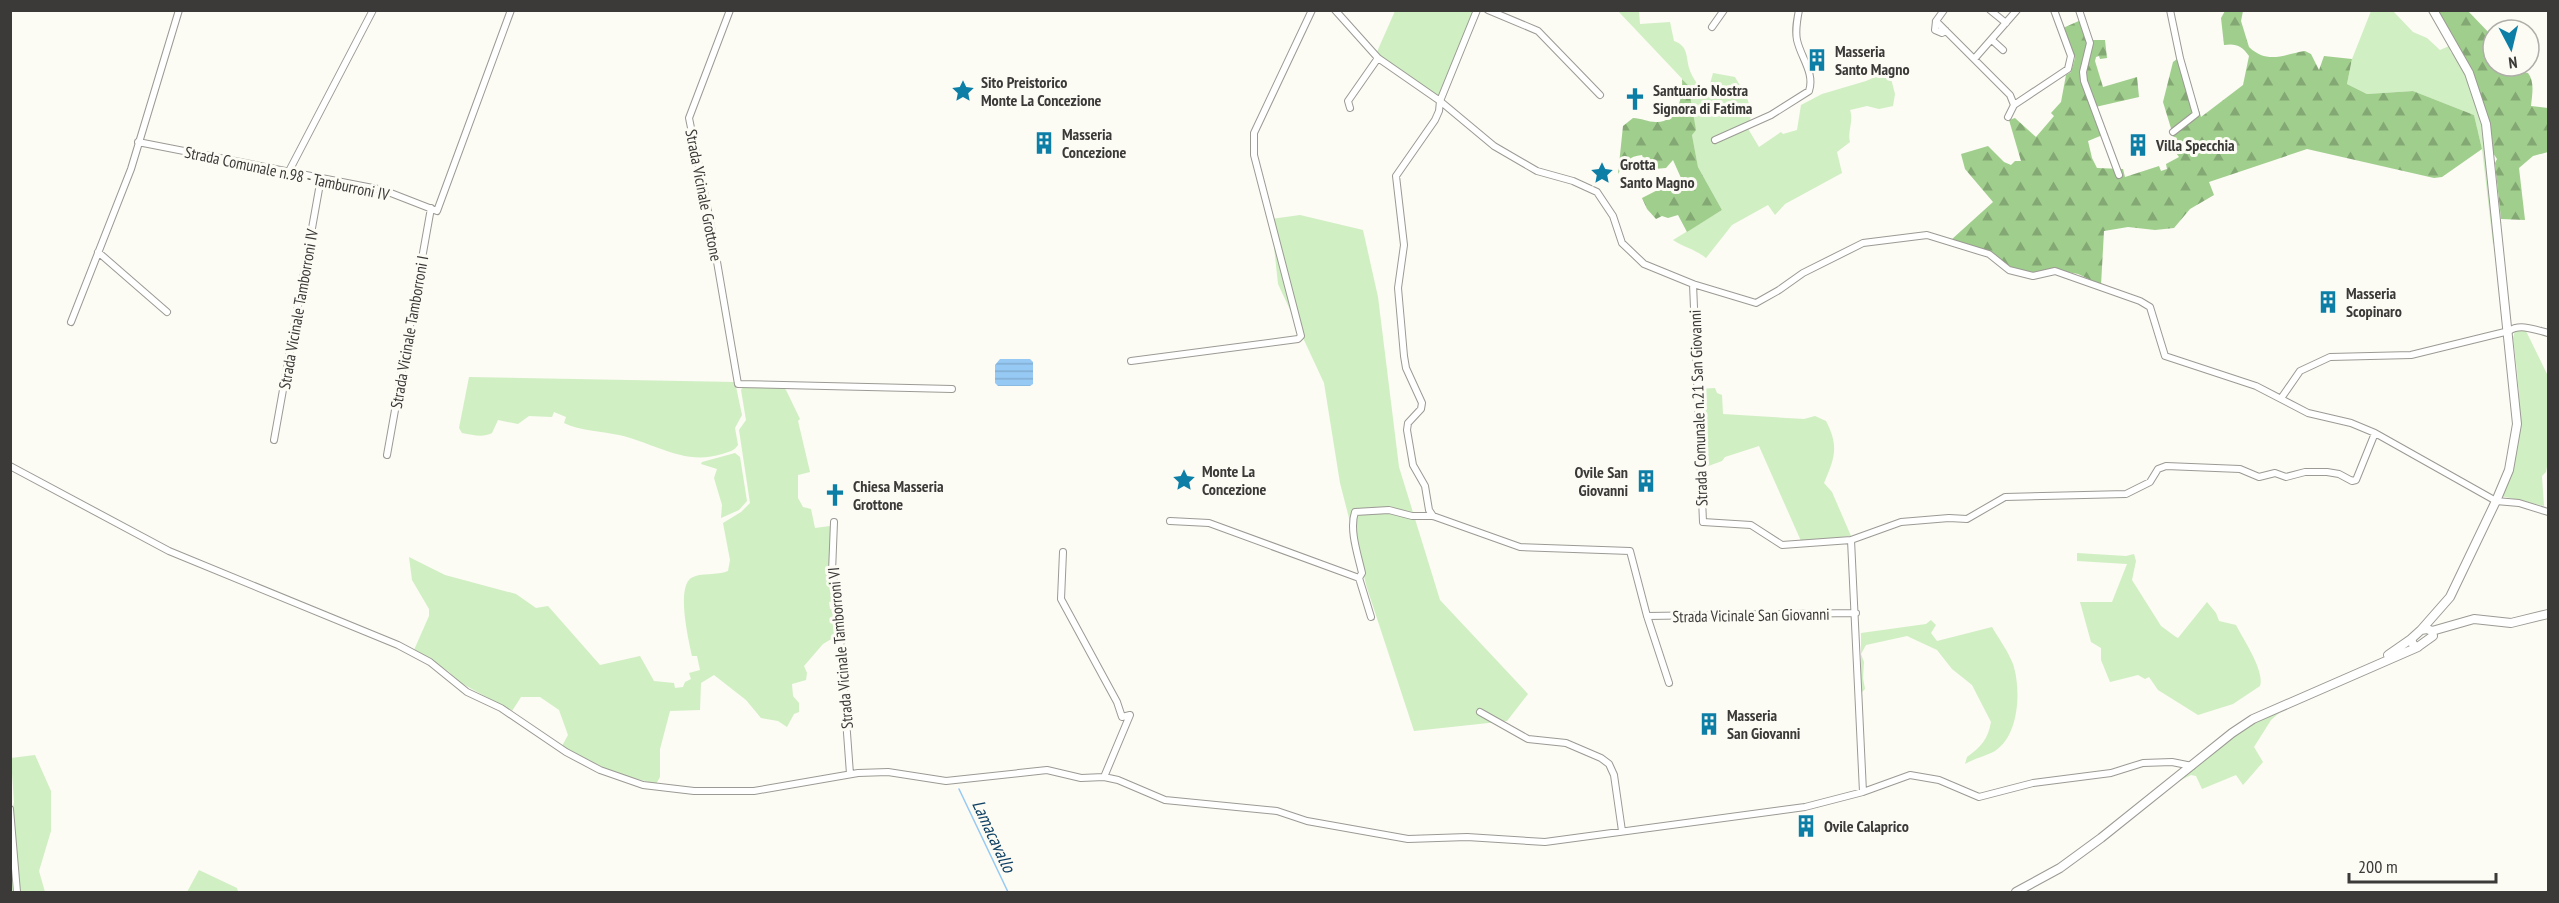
<svg xmlns="http://www.w3.org/2000/svg" width="2559" height="903" viewBox="0 0 2559 903" font-family="'PT Sans Narrow',sans-serif">
<style>
.green{fill:#d0efc3}
.forest{fill:url(#forest-firs)}
.water{fill:url(#water-rules)}
.lines{fill:none;stroke-linecap:round;stroke-linejoin:round}
.stream{stroke:#96c9f4;stroke-width:1.5}
.minor-casing{stroke:#9b9a94;stroke-width:8}
.tertiary-casing{stroke:#9b9a94;stroke-width:10}
.minor{stroke:#fff;stroke-width:6}
.tertiary{stroke:#fff;stroke-width:8}
.labels{text-anchor:middle;dominant-baseline:central;stroke-width:6;stroke-linejoin:round;paint-order:stroke}
.poi-label{font-size:16px;font-weight:bold;fill:#3b3a38;stroke:#fcfbf4;text-anchor:start}
.street-label{font-size:16px;fill:#3b3a38;stroke:#fcfbf4}
.water-label{font-size:18px;font-style:italic;fill:#104164;stroke:#fcfbf4}
</style>
<defs>
<pattern id="forest-firs" width="22" height="20" patternUnits="userSpaceOnUse" patternTransform="scale(1.5)"><rect width="22" height="20" fill="#a0ce8d"/><path d="M5 1l3.5 6h-7zM16 11l3.5 6h-7z" fill="#84a874"/></pattern>
<pattern id="water-rules" width="6" height="5" patternUnits="userSpaceOnUse" patternTransform="scale(1.5)"><rect width="6" height="5" fill="#96c9f4"/><path d="M0 2.5h6" fill="none" stroke="#82add2"/></pattern>
</defs>
<rect width="100%" height="100%" fill="#fcfbf4"/>
<path class="green" d="M 1395,11 L 1475,11 L 1440,101 L 1376,54 Z
M 1618,11 L 1639,11 L 1640,24 L 1670,22 L 1674,41 C 1688,46 1686,56 1689,68 C 1692,78 1701,89 1706,98 L 1713,73 L 1735,77 C 1743,92 1758,109 1747,127 L 1759,147 L 1781,132 L 1783,134 L 1797,130 L 1801,105 L 1822,94 L 1866,81 L 1889,71 L 1895,94 L 1893,106 L 1879,109 L 1867,106 L 1850,110 C 1854,122 1847,131 1850,142 L 1837,152 L 1842,173 L 1785,204 L 1775,215 L 1768,205 L 1732,225 L 1706,258 C 1693,248 1685,248 1673,240 L 1722,210 L 1698,167 L 1692,135 L 1688,85 Z
M 2371,11 L 2393,11 L 2413,32 L 2427,38 L 2440,50 L 2449,46 L 2451,53 L 2454,52 L 2471,88 L 2481,123 L 2497,242 L 2493,244 L 2482,149 L 2474,115 L 2413,91 L 2367,94 L 2347,84 L 2352,59 Z
M 1300,215 L 1363,230 L 1378,297 L 1399,467 L 1440,600 L 1528,694 L 1507,721 L 1414,731 L 1367,588 L 1340,483 L 1324,383 L 1278,284 L 1271,219 Z
M 2525,329 L 2548,376 L 2548,461 L 2546,472 L 2542,476 L 2544,506 L 2501,496 C 2525,436 2521,401 2513,338 L 2515,331 Z
M 469,377 L 735,382 L 742,415 L 735,428 L 738,445 C 734,451 729,452 722,454 C 684,466 655,443 619,435 C 600,431 581,431 564,423 L 566,417 L 554,412 L 552,417 L 529,416 L 518,424 L 498,420 L 492,433 C 482,438 474,435 462,433 L 459,428 Z
M 743,387 L 783,387 L 786,390 L 800,419 L 798,421 L 810,472 L 798,475 L 798,498 L 803,507 L 811,509 L 815,528 L 830,526 L 830,570 L 833,601 L 829,602 L 830,609 L 833,609 L 837,616 L 838,640 L 833,638 L 823,644 L 804,666 L 807,673 L 806,680 L 792,684 L 793,696 L 799,703 L 799,712 L 794,714 L 787,727 L 778,721 L 761,718 L 746,700 L 714,675 L 701,683 L 700,710 L 670,711 L 660,749 L 660,777 L 656,784 L 612,772 L 562,746 L 568,735 L 559,710 L 540,697 L 521,697 L 512,711 L 461,683 L 448,671 L 414,650 L 429,616 L 429,609 L 412,580 L 409,557 L 445,575 L 516,594 L 536,608 L 548,606 L 600,665 L 640,656 L 654,681 L 674,683 L 675,688 L 683,687 L 685,682 L 691,679 L 689,673 L 700,670 L 697,656 L 692,656 C 689,641 676,589 691,578 C 701,572 717,576 728,571 L 730,560 L 723,523 L 741,512 L 750,503 L 739,430 L 746,420 L 741,390 Z
M 1715,388 L 1717,393 L 1722,395 L 1723,414 L 1804,419 L 1815,416 L 1826,421 C 1839,446 1835,458 1824,483 L 1832,492 L 1851,536 L 1801,541 L 1759,446 L 1725,457 L 1722,461 L 1703,468 L 1698,389 Z
M 735,453 L 740,457 L 747,501 L 739,510 L 721,518 L 722,505 L 714,478 L 717,469 L 701,464 L 702,462 Z
M 2077,553 L 2126,556 L 2134,554 L 2136,561 L 2132,580 L 2161,626 L 2176,637 L 2178,638 L 2207,602 L 2216,613 L 2219,621 L 2236,625 C 2243,639 2265,671 2260,686 L 2233,704 L 2198,715 L 2158,690 L 2149,677 L 2145,679 L 2138,675 L 2110,682 L 2101,660 L 2101,648 L 2091,642 L 2080,602 L 2112,602 L 2127,564 L 2077,561 Z
M 1931,620 L 1936,625 L 1931,633 L 1937,641 L 1992,627 C 1999,639 2008,651 2013,664 C 2021,688 2020,735 1995,751 C 1986,756 1975,758 1965,764 L 1967,757 C 1981,747 1988,739 1991,722 L 1972,685 L 1952,669 L 1937,650 L 1907,636 L 1866,645 L 1861,654 L 1864,662 L 1863,678 L 1865,689 L 1862,692 L 1861,733 L 1861,633 L 1926,624 Z
M 2277,710 L 2279,713 L 2271,720 L 2254,747 L 2263,762 L 2243,785 L 2236,775 L 2202,789 L 2196,776 L 2191,775 L 2175,783 L 2230,736 Z
M 35,755 L 51,791 L 51,831 L 39,871 L 45,892 L 11,892 L 10,827 L 14,802 L 11,758 Z
M 199,870 L 237,888 L 238,892 L 187,892 Z"/>
<path class="forest" d="M 2225,11 L 2243,11 L 2241,21 L 2249,47 C 2268,65 2284,54 2305,51 L 2311,54 L 2319,70 L 2324,56 L 2352,59 L 2347,84 L 2367,94 L 2413,91 L 2474,115 L 2482,149 L 2442,177 L 2434,178 L 2307,149 L 2209,182 L 2214,195 L 2190,209 L 2174,228 L 2155,230 L 2128,227 L 2104,231 L 2101,285 L 2078,274 L 2057,270 L 2026,273 L 2011,267 L 1988,251 L 1951,240 L 1993,202 L 1965,169 L 1961,154 L 1988,146 L 2004,162 L 2011,165 L 2015,161 L 2021,161 L 2009,120 L 2015,118 L 2036,137 L 2054,116 L 2051,113 L 2061,102 L 2066,75 L 2071,72 L 2075,58 L 2063,28 L 2081,20 L 2088,40 L 2105,40 L 2107,58 L 2100,59 L 2099,56 L 2096,57 L 2095,61 L 2103,87 L 2137,77 L 2139,97 L 2091,108 L 2105,134 L 2088,141 L 2092,158 L 2097,168 L 2123,169 L 2125,177 L 2159,166 L 2161,171 L 2167,169 L 2166,164 L 2179,157 L 2174,150 L 2177,148 L 2163,102 L 2173,62 L 2177,59 L 2183,61 L 2201,117 L 2243,85 L 2249,56 C 2242,46 2236,43 2224,45 L 2221,18 Z
M 2436,11 L 2468,11 L 2493,37 L 2493,66 L 2508,66 L 2509,69 L 2528,73 C 2535,82 2532,95 2531,106 L 2548,108 L 2548,152 L 2533,156 L 2519,168 L 2525,220 L 2501,219 L 2495,163 L 2497,159 L 2493,153 L 2487,119 Z
M 1682,79 L 1688,85 L 1696,130 L 1692,135 L 1698,167 L 1722,210 L 1687,232 L 1678,215 L 1668,218 L 1662,216 L 1656,219 L 1647,209 L 1642,198 L 1681,178 L 1673,160 L 1666,168 L 1654,169 L 1645,163 L 1642,155 C 1629,156 1624,163 1618,174 L 1623,126 L 1633,118 C 1641,118 1648,122 1656,122 C 1678,123 1683,97 1682,79 Z"/>
<path class="water" d="M 1000,359 L 1030,359 L 1033,362 L 1033,384 L 1030,386 L 998,386 L 995,383 L 995,365 Z"/>
<g class="lines">
<path class="stream" d="M 959,789 L 1008,892"/>
<g class="minor-casing">
<path id="minor" d="M 730,10 L 689,118 L 710,221 L 738,384 L 952,389
M 1335,10 L 1378,58 L 1440,101 L 1494,146 L 1537,171 L 1573,181 L 1597,192 L 1613,216 L 1622,243 L 1644,264 L 1693,284 L 1756,303 L 1779,290 L 1803,273 L 1863,243 L 1927,235 L 1989,254 L 2009,270 L 2033,276 L 2055,271 L 2140,301 L 2150,307 L 2165,356 L 2256,386 L 2308,413 L 2351,423 L 2375,433 L 2496,501 L 2519,503 L 2548,512
M 1488,10 L 1538,31 L 1600,95
M 1944,10 L 1936,21 L 1935,30 L 1942,33 L 1946,31
M 1990,10 L 2006,23
M 2079,10 L 2090,43 L 2083,72 L 2084,81 L 2119,175
M 2170,10 L 2180,58 L 2196,114 L 2173,132
M 1936,21 L 2010,95 L 2014,105
M 1712,27 L 1724,10
M 1992,40 L 2003,50
M 1975,58 L 2017,10
M 1350,108 L 1348,101 L 1378,58
M 2008,117 L 2014,105 L 2068,69 L 2071,56 L 2054,10
M 1715,140 L 1771,115 L 1809,91 C 1815,73 1801,58 1797,40 C 1795,30 1797,20 1799,10
M 138,142 L 383,190 L 437,211 L 511,10
M 288,173 L 373,10
M 98,252 L 167,312
M 1693,284 L 1703,522 L 1751,525 L 1782,545 L 1851,540 L 1901,522 L 1949,518 L 1967,519 L 2005,497 L 2126,494 L 2150,482 L 2158,469 L 2166,466 L 2240,469 L 2259,477 L 2275,473 L 2286,477 L 2305,472 L 2327,472 L 2339,474 L 2352,481 L 2356,480 L 2375,433
M 71,322 L 131,169 L 179,10
M 1131,361 L 1298,339 L 1301,336 L 1254,155 L 1254,133 L 1312,10
M 2282,397 L 2300,371 L 2330,357 L 2411,355 L 2509,331 C 2520,323 2536,330 2548,333
M 274,440 L 321,178
M 387,455 L 431,208
M 10,466 L 169,551 L 398,645 L 430,662 L 467,692 L 501,708 L 566,752 L 600,770 L 643,785 L 694,791 L 754,791 L 858,773 L 888,772 L 946,781 L 1047,770 L 1081,778 L 1104,777 L 1118,780 L 1165,800 L 1277,811 L 1307,821 L 1408,839 L 1467,837 L 1545,842 L 1805,807 L 1863,792 L 1910,775 L 1939,780 L 1979,797 L 2033,783 L 2111,773 L 2143,763 L 2172,762 L 2192,766
M 1433,516 L 1429,510 L 1425,486 L 1413,465 L 1407,430 L 1408,423 L 1421,409 L 1422,403 L 1406,368 L 1404,356 L 1398,288 L 1404,245 L 1396,176 L 1435,120 L 1439,111 L 1440,101 L 1477,10
M 1170,521 L 1209,523 L 1359,578 L 1362,573 C 1358,555 1349,530 1355,512 L 1389,510 L 1412,516 L 1433,516 L 1520,547 L 1630,551 L 1647,616 L 1669,683
M 834,522 L 832,572 L 837,596 L 850,774
M 1851,540 L 1863,792
M 1063,552 L 1061,599 L 1117,702 L 1122,717 L 1130,715 L 1104,777
M 1359,578 L 1371,617
M 1647,616 L 1856,613
M 1480,712 L 1528,739 L 1566,743 L 1601,758 L 1609,764 L 1614,775 L 1622,831
M 10,809 L 17,892"/>
</g>
<g class="tertiary-casing">
<path id="tertiary" d="M 2427,629 L 2432,631 L 2433,636 L 2419,646 L 2414,647 L 2411,639 L 2421,630 Z
M 2421,630 L 2450,597 L 2496,501 L 2509,470 L 2517,424 L 2486,124 L 2469,73 L 2433,10
M 2432,631 L 2474,619 L 2511,623 L 2548,614
M 2388,655 L 2411,639
M 2016,892 L 2060,868 L 2101,838 L 2232,733 L 2253,719 L 2418,647"/>
</g>
<use href="#minor" class="minor"/>
<use href="#tertiary" class="tertiary"/>
</g>
<defs>
<g id="building-bare" transform="scale(1.8)"><path d="M-4-6H4V6H1V3H-1V6H-4ZM-2.5-4.3h1.7v1.8h-1.7ZM.8-4.3h1.7v1.8H.8ZM-2.5-1h1.7V.8h-1.7ZM.8-1h1.7V.8H.8Z" fill="#0d7fa7" stroke="#fcfbf4" stroke-width="2.5" paint-order="stroke"/></g>
<g id="sight-bare" transform="scale(1.8)"><path d="M0-6L1.8-2.2L6-1.7L2.9 1.2L3.7 5.4L0 3.3L-3.7 5.4L-2.9 1.2L-6-1.7L-1.8-2.2Z" fill="#0d7fa7" stroke="#fcfbf4" stroke-width="2.5" paint-order="stroke"/></g>
<g id="church-bare" transform="scale(1.8)"><path d="M-1.2-6h2.4v3.5h3.3v2.4h-3.3V6h-2.4V-.1h-3.3v-2.4h3.3Z" fill="#0d7fa7" stroke="#fcfbf4" stroke-width="2.5" paint-order="stroke"/></g>
</defs>
<g fill-rule="evenodd">
<use href="#building-bare" x="1817" y="60"/>
<use href="#sight-bare" x="963" y="91"/>
<use href="#church-bare" x="1635" y="99"/>
<use href="#building-bare" x="1044" y="143"/>
<use href="#building-bare" x="2138" y="145"/>
<use href="#sight-bare" x="1602" y="173"/>
<use href="#building-bare" x="2328" y="302"/>
<use href="#sight-bare" x="1184" y="480"/>
<use href="#building-bare" x="1646" y="481"/>
<use href="#church-bare" x="835" y="495"/>
<use href="#building-bare" x="1709" y="724"/>
<use href="#building-bare" x="1806" y="826"/>
</g>
<g class="labels">
<g class="poi-label">
<text x="1835" y="51">Masseria<tspan x="1835" dy="18">Santo Magno</tspan></text>
<text x="981" y="82">Sito Preistorico<tspan x="981" dy="18">Monte La Concezione</tspan></text>
<text x="1653" y="90">Santuario Nostra<tspan x="1653" dy="18">Signora di Fatima</tspan></text>
<text x="1062" y="134">Masseria<tspan x="1062" dy="18">Concezione</tspan></text>
<text x="2156" y="145">Villa Specchia</text>
<text x="1620" y="164">Grotta<tspan x="1620" dy="18">Santo Magno</tspan></text>
<text x="2346" y="293">Masseria<tspan x="2346" dy="18">Scopinaro</tspan></text>
<text x="1202" y="471">Monte La<tspan x="1202" dy="18">Concezione</tspan></text>
<text x="1628" y="472" text-anchor="end">Ovile San<tspan x="1628" dy="18">Giovanni</tspan></text>
<text x="853" y="486">Chiesa Masseria<tspan x="853" dy="18">Grottone</tspan></text>
<text x="1727" y="715">Masseria<tspan x="1727" dy="18">San Giovanni</tspan></text>
<text x="1824" y="826">Ovile Calaprico</text>
</g>
<g class="street-label">
<text transform="translate(287 173) rotate(12)">Strada Comunale n.98 - Tamburroni IV</text>
<text transform="translate(704 195) rotate(79)">Strada Vicinale Grottone</text>
<text transform="translate(298 309) rotate(-80)">Strada Vicinale Tamborroni IV</text>
<text transform="translate(409 332) rotate(-80)">Strada Vicinale Tamborroni I</text>
<text transform="translate(1698 408) rotate(-92)">Strada Comunale n.21 San Giovanni</text>
<text transform="translate(1751 615) rotate(-1)">Strada Vicinale San Giovanni</text>
<text transform="translate(840 648) rotate(-95)">Strada Vicinale Tamborroni VI</text>
</g>
<g class="water-label">
<text transform="translate(994 836) rotate(65)">Lamacavallo</text>
</g>
</g>
<rect width="2559" height="903" fill="none" stroke="#3b3a38" stroke-width="24"/>
<g transform="translate(2511 48) rotate(173)"><circle r="28" fill="#fcfbf4" stroke="#afaea9" stroke-width="1.5"/>
<path d="M0-4.5L10 22L0 15L-10 22Z" fill="#0d7fa7"/>
<text y="-9" font-size="16" font-weight="bold" text-anchor="middle" fill="#3b3a38">N</text>
</g>
<path d="M2349 873v9h147v-9" fill="none" stroke="#3b3a38" stroke-width="3"/>
<text x="2358" y="873" font-size="18" fill="#3b3a38" stroke="#fcfbf4" stroke-width="4.5" paint-order="stroke">200 m</text>
</svg>
